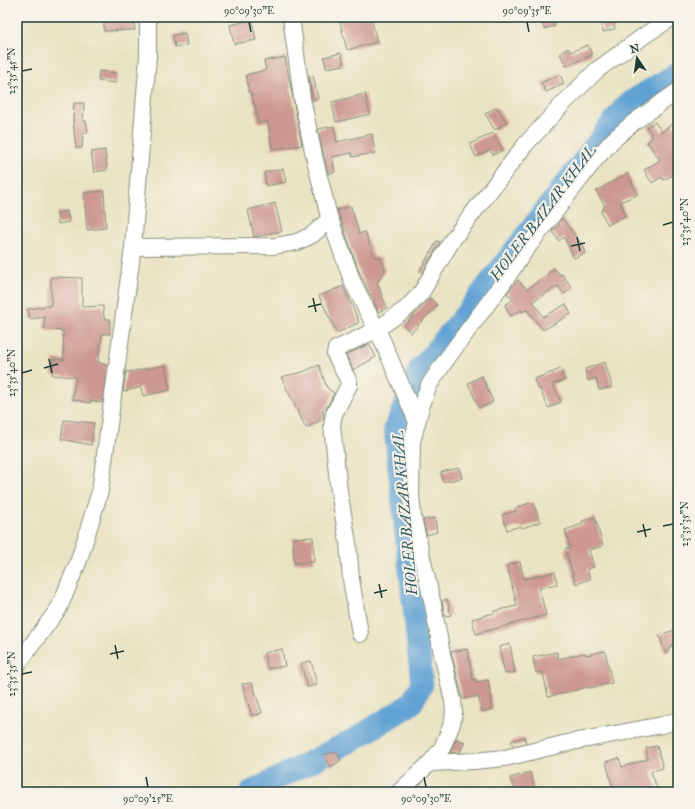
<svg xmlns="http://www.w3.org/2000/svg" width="695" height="809" viewBox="0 0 695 809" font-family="'IM FELL Great Primer',serif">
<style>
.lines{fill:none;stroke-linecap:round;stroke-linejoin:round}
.river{stroke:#60a2d3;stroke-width:23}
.building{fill:#cc9891}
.minor-casing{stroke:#84907c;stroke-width:18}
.minor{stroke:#fff;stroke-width:16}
.ticks{fill:none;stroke:#1f3d34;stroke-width:1.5}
.labels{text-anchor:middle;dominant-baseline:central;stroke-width:4;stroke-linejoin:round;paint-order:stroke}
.water-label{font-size:15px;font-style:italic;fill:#325b64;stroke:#f7f3e8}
.neatline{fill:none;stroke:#1f3d34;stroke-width:1.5}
.ticks-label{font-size:10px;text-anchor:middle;fill:#1f3d34}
</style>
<rect width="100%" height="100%" fill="#f7f3e8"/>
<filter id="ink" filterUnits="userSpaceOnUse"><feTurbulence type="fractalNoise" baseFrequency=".025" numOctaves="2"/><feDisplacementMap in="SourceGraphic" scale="8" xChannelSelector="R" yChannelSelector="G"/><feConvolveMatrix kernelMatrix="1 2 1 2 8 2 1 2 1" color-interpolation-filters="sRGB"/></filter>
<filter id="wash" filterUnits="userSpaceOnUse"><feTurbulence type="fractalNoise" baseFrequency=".012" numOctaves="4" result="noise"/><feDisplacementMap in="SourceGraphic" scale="16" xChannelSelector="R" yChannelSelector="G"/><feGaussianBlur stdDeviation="0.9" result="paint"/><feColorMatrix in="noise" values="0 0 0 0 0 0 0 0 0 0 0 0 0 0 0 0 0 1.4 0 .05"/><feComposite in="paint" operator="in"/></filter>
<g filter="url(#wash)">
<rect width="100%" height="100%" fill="#eae3c3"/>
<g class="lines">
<path class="river" d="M 251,792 L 357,738 L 411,704 L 422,684 L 395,429 L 420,369 L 465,315 L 627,104 L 678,73"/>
</g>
<g id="blocks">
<path class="building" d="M 104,17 L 134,17 L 135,30 L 104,31 Z
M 344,17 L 371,17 L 377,42 L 347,50 L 339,18 Z
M 541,17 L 552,17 L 555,26 L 544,29 Z
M 598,17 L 612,17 L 615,29 L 603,32 Z
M 252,20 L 256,40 L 234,44 L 230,25 Z
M 185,33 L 187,45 L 175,47 L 173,35 Z
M 588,45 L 592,55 L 566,66 L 560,53 L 568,48 L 571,52 Z
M 341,53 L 344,65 L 326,68 L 324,57 Z
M 285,57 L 302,145 L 272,149 L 268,121 L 258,123 L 255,104 L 254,104 L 251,92 L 249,92 L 246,75 L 266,70 L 264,61 Z
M 99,71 L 117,73 L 116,83 L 98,81 Z
M 560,74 L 564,84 L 546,92 L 541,83 Z
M 313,75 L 318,99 L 312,100 L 309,76 Z
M 365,94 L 370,114 L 336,122 L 332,102 Z
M 74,103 L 84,103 L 83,121 L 86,121 L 88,133 L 83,133 L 82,148 L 76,148 L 73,121 Z
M 496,107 L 507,122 L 495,130 L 485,114 Z
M 655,122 L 662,132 L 672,124 L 678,132 L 678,173 L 663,180 L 662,177 L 652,183 L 644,170 L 660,160 L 647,142 L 653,137 L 647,127 Z
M 334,126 L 337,142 L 372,134 L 375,153 L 352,157 L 352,153 L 332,157 L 335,172 L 328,174 L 318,129 Z
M 493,133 L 503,150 L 493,155 L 490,150 L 476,157 L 470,144 Z
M 105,150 L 107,170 L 94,172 L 91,152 Z
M 283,169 L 286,182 L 266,186 L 264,172 Z
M 628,173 L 637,195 L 620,202 L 626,215 L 608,225 L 601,212 L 605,206 L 596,191 Z
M 104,191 L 106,228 L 87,230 L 84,193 Z
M 275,203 L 282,231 L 254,237 L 248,210 Z
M 351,206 L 359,234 L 365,232 L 374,257 L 381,258 L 385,271 L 377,283 L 387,308 L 378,312 L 371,294 L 370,295 L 363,279 L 362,279 L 337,210 Z
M 67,211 L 69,222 L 58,224 L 57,213 Z
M 562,218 L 582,245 L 585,253 L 574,258 L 564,237 L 559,241 L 552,231 L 559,226 L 558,223 Z
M 437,241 L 440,242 L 422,273 L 420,271 Z
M 554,268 L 560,275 L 562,274 L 572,288 L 564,294 L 558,286 L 533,301 L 543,317 L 566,304 L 571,314 L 543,330 L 527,310 L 522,312 L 521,310 L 511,316 L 505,305 L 513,300 L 507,293 L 518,280 L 527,289 L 548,275 L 547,274 Z
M 51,277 L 82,278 L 82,307 L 103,306 L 104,319 L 110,319 L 110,334 L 102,334 L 98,362 L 107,365 L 102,403 L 90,400 L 90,403 L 72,399 L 76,377 L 52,375 L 53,359 L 64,360 L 63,331 L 44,329 L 45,317 L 30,319 L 28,309 L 43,307 L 43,306 L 51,306 Z
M 343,286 L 358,319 L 358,323 L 337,333 L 319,296 Z
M 430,298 L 437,305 L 411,333 L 404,326 Z
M 369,344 L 376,357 L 353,370 L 346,355 Z
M 605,362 L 612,387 L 599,390 L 596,378 L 588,381 L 585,369 Z
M 165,365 L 170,390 L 143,396 L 141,387 L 123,392 L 126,371 L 129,372 Z
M 319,365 L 327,388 L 334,393 L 326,409 L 322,410 L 324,415 L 323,419 L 306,428 L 281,377 L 303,372 Z
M 561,369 L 565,380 L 553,384 L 561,402 L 548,408 L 540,389 L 538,389 L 534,379 Z
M 482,376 L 493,402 L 479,408 L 468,383 Z
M 64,420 L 94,423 L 91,445 L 61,439 Z
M 459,468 L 462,478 L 443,482 L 441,472 Z
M 533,502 L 540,522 L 522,528 L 521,526 L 507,530 L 502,515 L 516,511 L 515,508 Z
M 595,517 L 603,546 L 589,550 L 594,567 L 587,569 L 590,579 L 576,584 L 565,549 L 570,548 L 565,530 L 583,524 L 582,521 Z
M 435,518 L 437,532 L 427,535 L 423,520 Z
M 313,537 L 314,562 L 294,563 L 293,538 Z
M 520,562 L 524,579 L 555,572 L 557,584 L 539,588 L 546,615 L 476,634 L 472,619 L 494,613 L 494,611 L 517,606 L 507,565 Z
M 447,599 L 451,615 L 445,616 L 442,601 Z
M 678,629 L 678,636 L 666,654 L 659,635 Z
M 510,644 L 515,672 L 505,674 L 499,647 Z
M 282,649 L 285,666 L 268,669 L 264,653 Z
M 467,649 L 473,680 L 475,679 L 476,682 L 488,680 L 493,709 L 482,712 L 478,696 L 463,699 L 451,652 Z
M 605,651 L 612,683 L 589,688 L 588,687 L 548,697 L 543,672 L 536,673 L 533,657 L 557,652 L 558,659 L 585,653 L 586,655 Z
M 311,661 L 317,685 L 307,687 L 301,663 Z
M 252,683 L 262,713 L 252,716 L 242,684 Z
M 524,737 L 526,743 L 513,746 L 511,741 Z
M 456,739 L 465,742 L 460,752 L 450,753 Z
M 657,746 L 663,768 L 651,771 L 658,792 L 614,792 L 606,762 L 619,758 L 622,767 L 648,759 L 646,748 Z
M 337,752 L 341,760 L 331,767 L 323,755 Z
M 530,772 L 534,788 L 516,792 L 510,778 Z"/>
</g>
</g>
<g filter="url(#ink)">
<use href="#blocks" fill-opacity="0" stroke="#84907c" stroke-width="1"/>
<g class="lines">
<g class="minor-casing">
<path id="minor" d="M 291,17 L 302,98 L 314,156 L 328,213 L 353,283 L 382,340 L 417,422
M 133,247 L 275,246 L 297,242 L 312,235 L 330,219
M 360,634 L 351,579 L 348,543 L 339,491 L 332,425 L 334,414 L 349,385 L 349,382 L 335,354 L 336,349 L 376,330 L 407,308 L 421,293 L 453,239 L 525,145 L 560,107 L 597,70 L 645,35 L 673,17
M 17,665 L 59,608 L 79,560 L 100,491 L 133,247 L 148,56 L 148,17
M 430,763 L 473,761 L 505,758 L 567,743 L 662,725 L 678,720
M 399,792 L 430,763 L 442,748 L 452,724 L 454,712 L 453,701 L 442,654 L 433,605 L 413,518 L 411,493 L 412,442 L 421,407 L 429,385 L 448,357 L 503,283 L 524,252 L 594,161 L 613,140 L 634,122 L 678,91"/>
</g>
<use href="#minor" class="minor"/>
</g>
</g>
<path class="ticks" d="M 249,22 L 251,32M 527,22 L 529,32M 22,71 L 32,69M 663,225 L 673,222M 577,237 L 580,251M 571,246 L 585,243M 313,298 L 316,312M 308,307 L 321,304M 49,359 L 52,373M 44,368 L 58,364M 22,373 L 32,370M 643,524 L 646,537M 663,526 L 673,524M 637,532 L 651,529M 379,584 L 382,598M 374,593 L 387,590M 115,645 L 118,659M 110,654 L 124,651M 22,674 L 32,672M 146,777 L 148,787M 424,777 L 426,787"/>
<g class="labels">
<g class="water-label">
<text transform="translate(543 213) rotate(-53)">HOLER BAZAR KHAL</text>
<text transform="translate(405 513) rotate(-95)">HOLER BAZAR KHAL</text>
</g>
</g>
<rect width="695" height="809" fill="none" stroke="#f7f3e8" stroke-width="44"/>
<g transform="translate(637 58) rotate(347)" stroke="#f7f3e8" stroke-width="3" paint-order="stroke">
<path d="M0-3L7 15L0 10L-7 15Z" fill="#1f3d34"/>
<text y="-6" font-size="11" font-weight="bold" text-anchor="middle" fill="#1f3d34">N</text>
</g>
<rect x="22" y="22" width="651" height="765" class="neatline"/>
<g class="ticks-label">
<text x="249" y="14">90°09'30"E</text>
<text x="527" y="14">90°09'35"E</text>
<text transform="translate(11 71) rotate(-90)" y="4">23°35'45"N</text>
<text transform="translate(684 222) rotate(-90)" y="4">23°35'40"N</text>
<text transform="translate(11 373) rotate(-90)" y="4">23°35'40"N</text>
<text transform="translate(684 524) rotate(-90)" y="4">23°35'35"N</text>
<text transform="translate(11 674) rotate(-90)" y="4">23°35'35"N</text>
<text x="148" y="802">90°09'25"E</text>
<text x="426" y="802">90°09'30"E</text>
</g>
</svg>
